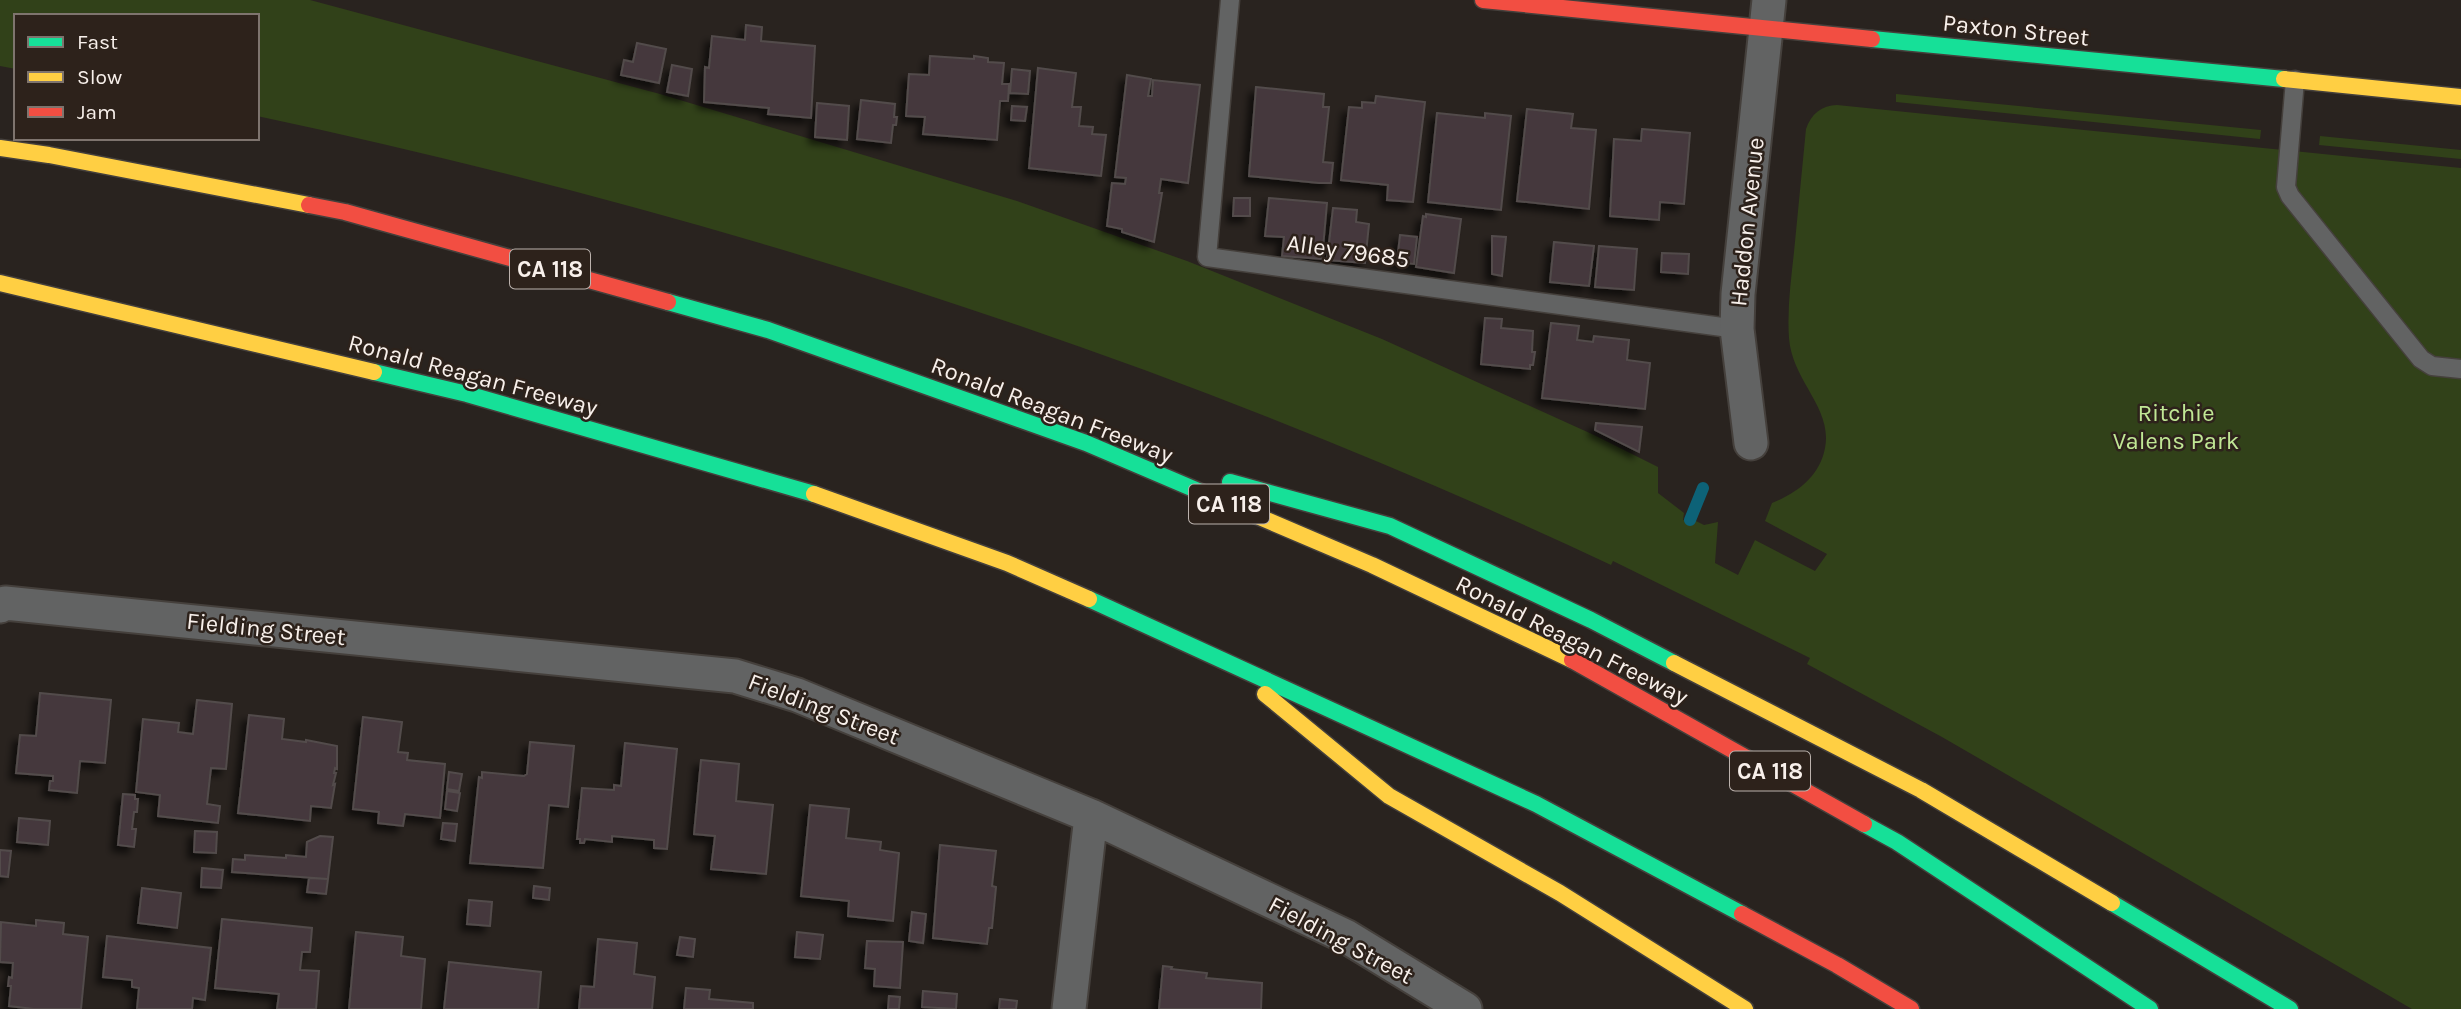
<svg xmlns="http://www.w3.org/2000/svg" width="2461" height="1009" viewBox="0 0 2461 1009" font-family="Karla,sans-serif">
<style>
.green{fill:#314119}
.lines{fill:none;stroke-linecap:round;stroke-linejoin:round}
.stream{stroke:#0d6277;stroke-width:12}
.building{fill:#44383c;stroke:#524c4b;stroke-width:2;filter:url(#shadow)}
.lane-casing{stroke:#45403c;stroke-width:21}
.street-casing{stroke:#45403c;stroke-width:37}
.fast-casing{stroke:#45403c;stroke-width:19}
.slow-casing{stroke:#45403c;stroke-width:19}
.jam-casing{stroke:#45403c;stroke-width:19}
.lane{stroke:#626363;stroke-width:18}
.street{stroke:#626363;stroke-width:33}
.fast{stroke:#16e098;stroke-width:16}
.slow{stroke:#ffcf43;stroke-width:16}
.jam{stroke:#f24e42;stroke-width:16}
.labels{text-anchor:middle;dominant-baseline:central;stroke-width:5;stroke-linejoin:round;paint-order:stroke}
.shield{fill:#2d221b;stroke:#bbb2ad;stroke-width:2}
.shield-label{font-size:23px;font-weight:bold;fill:#f8f0eb}
.street-label{font-size:24px;fill:#f8f0eb;stroke:#2d221b}
.park-label{font-size:24px;fill:#c0e795;stroke:#2d221b}
</style>
<defs>
<filter id="shadow"><feDropShadow dx="-6" dy="6" stdDeviation="3.5" flood-color="#0009"/></filter>
</defs>
<rect width="100%" height="100%" fill="#29231f"/>
<path class="green" d="M 0,0 L 310,0 L 660,94 L 1017,201 L 1187,261 L 1382,339 L 1594,435 L 1658,467 L 1658,493 L 1684,513 L 1683,520 L 1696,521 L 1704,525 L 1718,522 L 1715,563 L 1738,575 L 1755,540 L 1815,571 L 1827,554 L 1765,521 L 1772,503 C 1797,493 1820,476 1825,448 C 1833,408 1792,381 1789,338 C 1787,309 1791,280 1794,252 C 1798,211 1802,170 1806,129 C 1811,114 1822,105 1837,105 L 2461,168 L 2461,1009 L 2412,1009 L 1942,737 L 1807,664 L 1810,658 L 1613,561 L 1611,565 C 1180,362 723,215 257,116 L 257,16 L 16,16 L 16,69 L 0,66 Z
M 1896,94 L 2261,130 L 2260,139 L 1896,102 Z
M 2320,136 L 2461,150 L 2461,159 L 2319,145 Z"/>
<g class="lines">
<path class="stream" d="M 1690,520 L 1703,488"/>
</g>
<path class="building" d="M 746,25 L 762,27 L 761,41 L 815,46 L 811,118 L 768,114 L 769,108 L 704,102 L 705,67 L 709,68 L 712,36 L 745,40 Z
M 637,43 L 666,49 L 659,83 L 621,75 L 624,60 L 633,62 Z
M 930,56 L 974,59 L 974,56 L 988,58 L 988,62 L 1004,63 L 1002,84 L 1009,84 L 1008,101 L 1000,101 L 997,140 L 923,134 L 925,117 L 906,116 L 909,74 L 929,75 Z
M 672,65 L 692,69 L 688,96 L 667,92 Z
M 1038,68 L 1076,73 L 1072,107 L 1081,107 L 1079,126 L 1093,127 L 1092,134 L 1106,135 L 1101,176 L 1029,168 Z
M 1012,69 L 1030,71 L 1028,94 L 1010,93 Z
M 1127,75 L 1151,79 L 1148,96 L 1152,96 L 1153,80 L 1200,85 L 1188,183 L 1161,179 L 1159,193 L 1162,193 L 1154,242 L 1122,232 L 1122,229 L 1107,226 L 1112,183 L 1125,184 L 1126,178 L 1115,177 Z
M 1256,87 L 1324,94 L 1323,107 L 1329,107 L 1323,162 L 1333,163 L 1331,183 L 1319,183 L 1249,176 Z
M 1376,96 L 1425,102 L 1413,202 L 1387,200 L 1388,185 L 1341,180 L 1349,107 L 1362,108 L 1362,102 L 1375,103 Z
M 861,100 L 895,104 L 894,117 L 897,117 L 896,125 L 893,125 L 891,143 L 857,139 Z
M 817,103 L 849,106 L 847,140 L 815,137 Z
M 1012,106 L 1027,107 L 1025,121 L 1011,120 Z
M 1527,109 L 1573,114 L 1571,128 L 1596,130 L 1589,209 L 1517,201 Z
M 1437,113 L 1485,118 L 1485,113 L 1511,116 L 1501,210 L 1428,202 Z
M 1642,129 L 1690,133 L 1684,204 L 1660,202 L 1659,220 L 1610,216 L 1614,139 L 1641,141 Z
M 1234,198 L 1250,198 L 1250,216 L 1233,216 Z
M 1269,198 L 1327,203 L 1322,259 L 1282,256 L 1284,237 L 1265,236 Z
M 1333,208 L 1357,210 L 1356,222 L 1369,224 L 1365,263 L 1327,260 Z
M 1426,214 L 1461,219 L 1454,273 L 1416,267 L 1423,216 L 1426,217 Z
M 1400,235 L 1417,237 L 1414,264 L 1397,262 Z
M 1492,236 L 1506,237 L 1502,276 L 1492,274 Z
M 1554,242 L 1594,246 L 1589,286 L 1550,282 Z
M 1599,246 L 1637,249 L 1634,290 L 1595,287 Z
M 1662,253 L 1689,254 L 1688,274 L 1661,272 Z
M 1485,318 L 1502,319 L 1501,328 L 1533,331 L 1532,352 L 1535,352 L 1533,365 L 1530,365 L 1530,369 L 1481,364 Z
M 1551,323 L 1579,326 L 1577,340 L 1593,342 L 1594,336 L 1629,340 L 1627,360 L 1650,363 L 1645,409 L 1542,398 Z
M 1596,423 L 1642,427 L 1639,452 L 1595,430 Z
M 40,693 L 111,700 L 105,763 L 80,761 L 77,793 L 49,790 L 50,781 L 53,781 L 53,776 L 16,773 L 20,735 L 36,736 Z
M 197,700 L 232,704 L 226,769 L 211,768 L 207,804 L 220,806 L 218,823 L 158,816 L 160,795 L 136,792 L 143,719 L 179,723 L 178,732 L 193,734 Z
M 249,715 L 284,719 L 282,739 L 306,742 L 306,740 L 337,746 L 337,769 L 335,768 L 334,773 L 336,773 L 333,785 L 335,784 L 331,808 L 311,806 L 310,821 L 238,813 Z
M 363,717 L 402,722 L 398,752 L 408,753 L 407,760 L 445,764 L 440,818 L 405,814 L 403,826 L 378,823 L 379,812 L 353,809 Z
M 530,742 L 574,746 L 568,807 L 549,805 L 543,868 L 470,863 L 479,777 L 482,778 L 482,772 L 524,776 L 527,774 Z
M 625,743 L 677,749 L 667,849 L 654,848 L 654,840 L 612,836 L 612,842 L 585,839 L 584,843 L 580,843 L 580,839 L 577,839 L 582,788 L 614,790 L 614,785 L 621,786 Z
M 701,760 L 739,764 L 736,801 L 773,805 L 766,874 L 711,869 L 715,836 L 694,834 Z
M 449,772 L 462,774 L 459,791 L 447,789 Z
M 447,791 L 460,793 L 457,811 L 445,809 Z
M 123,794 L 135,795 L 135,799 L 138,799 L 137,812 L 134,812 L 132,829 L 136,829 L 134,847 L 118,845 Z
M 810,805 L 849,809 L 846,838 L 881,842 L 880,850 L 899,853 L 893,921 L 848,916 L 849,901 L 801,896 Z
M 19,818 L 50,821 L 48,845 L 17,842 Z
M 443,823 L 457,824 L 455,841 L 441,839 Z
M 195,831 L 217,832 L 216,853 L 194,852 Z
M 320,836 L 333,837 L 328,879 L 232,872 L 233,859 L 245,860 L 245,855 L 286,858 L 286,855 L 306,857 L 307,842 Z
M 940,845 L 996,851 L 992,886 L 996,887 L 992,928 L 989,928 L 987,944 L 933,938 Z
M 0,850 L 11,851 L 8,877 L 0,876 Z
M 202,868 L 223,870 L 221,888 L 201,887 Z
M 309,878 L 328,879 L 326,894 L 307,892 Z
M 534,886 L 550,888 L 549,900 L 533,898 Z
M 142,888 L 181,893 L 177,928 L 138,923 Z
M 469,900 L 492,902 L 490,926 L 467,924 Z
M 912,912 L 926,914 L 923,943 L 909,941 Z
M 222,919 L 312,928 L 310,952 L 302,952 L 300,970 L 319,971 L 316,1009 L 277,1009 L 279,994 L 215,988 Z
M 36,920 L 64,923 L 63,934 L 88,937 L 81,1009 L 34,1009 L 9,1006 L 11,986 L 8,986 L 9,977 L 12,978 L 13,963 L 0,962 L 1,922 L 36,926 Z
M 356,932 L 403,937 L 401,956 L 425,959 L 421,1009 L 349,1009 Z
M 797,932 L 823,935 L 820,959 L 795,957 Z
M 107,936 L 211,948 L 205,1000 L 193,998 L 192,1009 L 137,1009 L 139,988 L 132,987 L 132,980 L 103,977 Z
M 680,937 L 695,939 L 693,957 L 677,955 Z
M 598,939 L 637,943 L 634,974 L 655,977 L 652,1009 L 579,1009 L 581,986 L 594,987 Z
M 867,941 L 903,942 L 900,988 L 874,986 L 875,969 L 865,968 Z
M 449,962 L 541,972 L 538,1009 L 444,1009 Z
M 1163,966 L 1172,967 L 1171,969 L 1207,973 L 1206,978 L 1262,983 L 1261,1009 L 1159,1009 Z
M 686,988 L 710,990 L 709,999 L 753,1003 L 753,1009 L 684,1009 Z
M 923,991 L 957,994 L 956,1009 L 922,1007 Z
M 889,996 L 900,997 L 899,1009 L 888,1009 Z
M 1000,999 L 1017,1001 L 1016,1009 L 999,1009 Z"/>
<g class="lines">
<g class="lane-casing">
<path id="lane" d="M 1230,0 L 1207,257 L 1737,329
M 2295,80 L 2286,187 L 2290,196 L 2421,359 L 2432,366 L 2461,369"/>
</g>
<g class="street-casing">
<path id="street" d="M 1751,443 L 1737,329 L 1738,294 L 1769,0
M 0,606 L 5,603 L 735,676 L 797,695 L 1091,816 L 1347,937 L 1465,1009
M 1069,1009 L 1091,816"/>
</g>
<g class="fast-casing">
<path id="fast" d="M 1872,39 L 2284,79
M 668,302 L 768,330 L 1086,443 L 1236,507
M 374,372 L 467,394 L 814,494
M 1230,482 L 1390,526 L 1591,620 L 1674,663
M 1089,599 L 1536,804 L 1742,914
M 1864,824 L 1897,842 L 2150,1009
M 2112,903 L 2290,1009"/>
</g>
<g class="slow-casing">
<path id="slow" d="M 2284,79 L 2461,97
M 0,148 L 49,155 L 309,205
M 0,283 L 374,372
M 814,494 L 1007,563 L 1089,599
M 1236,507 L 1372,565 L 1572,660
M 1674,663 L 1921,790 L 2112,903
M 1265,694 L 1389,796 L 1560,893 L 1745,1009"/>
</g>
<g class="jam-casing">
<path id="jam" d="M 1483,0 L 1872,39
M 309,205 L 345,212 L 668,302
M 1572,660 L 1864,824
M 1742,914 L 1837,965 L 1911,1009"/>
</g>
<use href="#lane" class="lane"/>
<use href="#street" class="street"/>
<use href="#fast" class="fast"/>
<use href="#slow" class="slow"/>
<use href="#jam" class="jam"/>
</g>
<g class="labels">
<g class="shield">
<rect x="510" y="249.5" width="80" height="39" rx="5"/>
<rect x="1189" y="484.5" width="80" height="39" rx="5"/>
<rect x="1730" y="751.5" width="80" height="39" rx="5"/>
</g>
<g class="shield-label">
<text x="550" y="269">CA 118</text>
<text x="1229" y="504">CA 118</text>
<text x="1770" y="771">CA 118</text>
</g>
<g class="street-label">
<text transform="translate(2016 30) rotate(6)">Paxton Street</text>
<text transform="translate(1747 222) rotate(-84)">Haddon Avenue</text>
<text transform="translate(1348 251) rotate(8)">Alley 79685</text>
<text transform="translate(473 375) rotate(15)">Ronald Reagan Freeway</text>
<text transform="translate(1052 410) rotate(21)">Ronald Reagan Freeway</text>
<text transform="translate(266 629) rotate(6)">Fielding Street</text>
<text transform="translate(1572 640) rotate(27)">Ronald Reagan Freeway</text>
<text transform="translate(824 709) rotate(21)">Fielding Street</text>
<text transform="translate(1341 940) rotate(28)">Fielding Street</text>
</g>
<g class="park-label">
<text x="2176" y="413">Ritchie<tspan x="2176" dy="28">Valens Park</tspan></text>
</g>
</g>
<rect x="14" y="14" width="245" height="126" fill="#2d221b" stroke="#7e746e" stroke-width="2"/>
<rect x="28" y="37" width="35" height="10" fill="#16e098" stroke="#7e746e" stroke-width="2"/>
<text x="77" y="49" font-size="21" fill="#f8f0eb">Fast</text>
<rect x="28" y="72" width="35" height="10" fill="#ffcf43" stroke="#7e746e" stroke-width="2"/>
<text x="77" y="84" font-size="21" fill="#f8f0eb">Slow</text>
<rect x="28" y="107" width="35" height="10" fill="#f24e42" stroke="#7e746e" stroke-width="2"/>
<text x="77" y="119" font-size="21" fill="#f8f0eb">Jam</text>
</svg>
